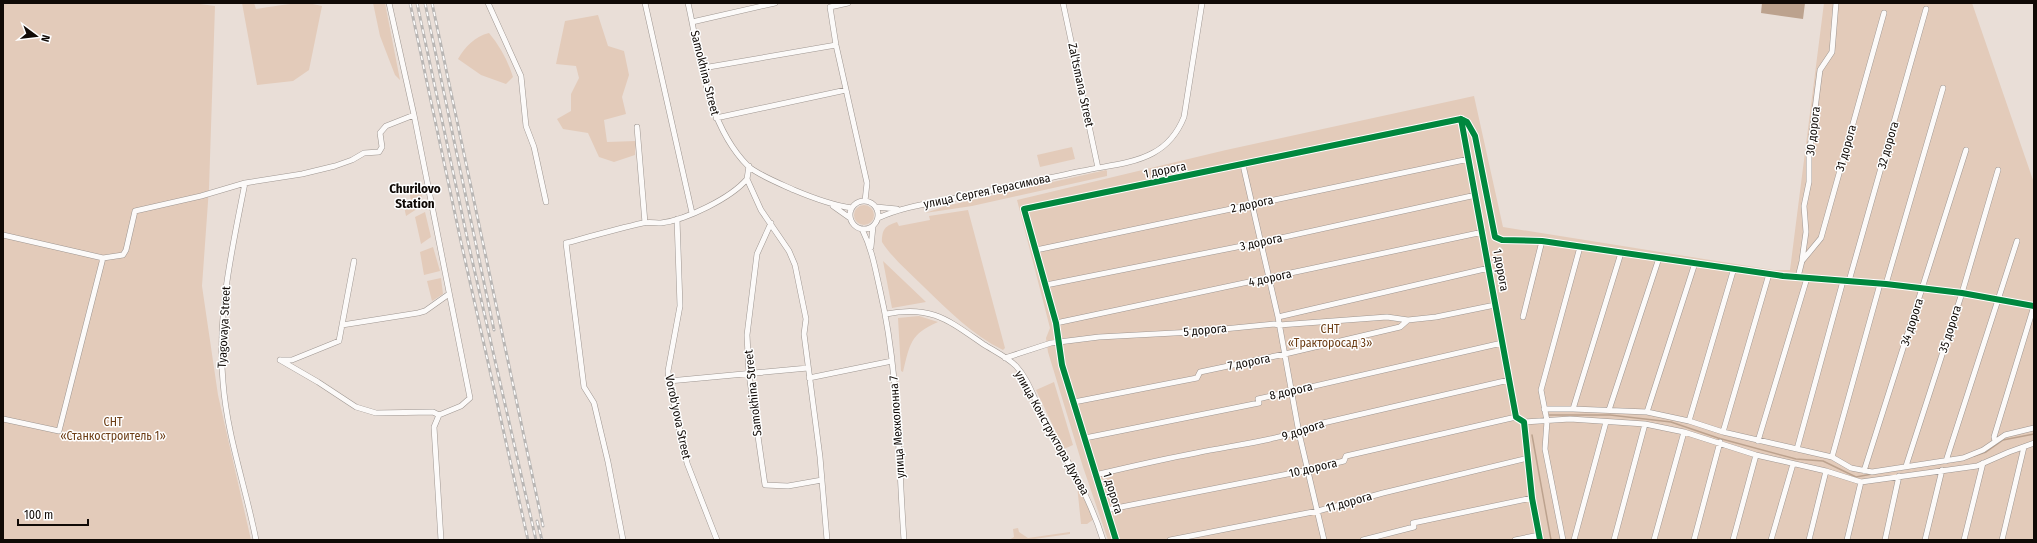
<svg xmlns="http://www.w3.org/2000/svg" width="2037" height="543" viewBox="0 0 2037 543" font-family="'Fira Sans Condensed',sans-serif">
<style>
.green{fill:#e3cbba}
.water{fill:#bca28e}
.lines{fill:none;stroke-linecap:round;stroke-linejoin:round}
.stream{stroke:#bca28e;stroke-width:1.5}
.minor-casing{stroke:#9e9691;stroke-width:6}
.minor{stroke:#fcfaf9;stroke-width:5}
.rail-casing{stroke:#b9b6b4;stroke-width:3}
.rail{stroke:#fff;stroke-width:1.5;stroke-dasharray:4.5;stroke-linecap:butt}
.cycleway-casing{stroke:#fff;stroke-width:8}
.cycleway{stroke:#00873e;stroke-width:6}
.labels{text-anchor:middle;dominant-baseline:central;stroke-width:3;stroke-linejoin:round;paint-order:stroke}
.street-label{font-size:12px;fill:#100a06;stroke:#fff}
.park-label{font-size:12px;fill:#6c3d15;stroke:#fff}
.neighbourhood-label{font-size:13px;font-weight:bold;fill:#100a06;stroke:#fff}
</style>
<rect width="100%" height="100%" fill="#e9ded7"/>
<path class="green" d="M 3,3 L 193,3 L 215,6 L 209,188 L 202,286 L 218,395 L 251,540 L 3,540 Z
M 242,3 L 254,3 L 256,9 C 276,6 303,0 322,6 L 309,70 L 293,81 L 257,85 Z
M 373,3 L 385,3 L 400,80 L 395,75 L 380,36 Z
M 1824,3 L 1972,3 L 2034,183 L 2034,540 L 1108,540 L 1083,467 L 1048,352 L 1046,338 L 1050,328 L 1017,200 L 1226,150 L 1474,96 L 1503,227 L 1773,270 L 1790,270 Z
M 598,15 L 608,46 L 624,51 L 629,75 L 622,97 L 626,114 L 604,120 L 607,142 L 636,141 L 635,155 L 614,162 L 599,157 L 588,133 L 563,129 L 557,119 L 571,111 L 571,94 L 579,78 L 576,66 L 556,64 L 565,21 Z
M 489,33 C 500,46 508,61 513,77 L 506,84 L 481,75 L 458,59 C 465,47 475,36 489,33 Z
M 1072,147 L 1075,159 L 1040,167 L 1037,155 Z
M 1106,170 L 1107,171 L 1107,176 L 972,206 L 925,213 L 946,206 Z
M 420,185 L 423,205 L 406,216 L 404,206 L 411,200 L 409,192 Z
M854 215a10 10 0 1 1 20 0a10 10 0 1 1-20 0Z
M 968,210 L 1005,348 L 1003,350 C 972,335 948,310 924,287 C 909,272 893,259 882,242 C 882,229 885,226 897,222 L 899,226 L 930,220 L 929,216 Z
M 425,212 L 431,237 L 421,244 L 415,217 Z
M 433,247 L 440,271 L 424,275 L 420,252 Z
M 883,261 L 926,302 L 892,308 Z
M 441,278 L 443,294 L 432,301 L 427,281 Z
M 919,316 L 938,322 C 910,334 910,344 903,372 L 901,371 L 898,318 Z
M 1054,382 L 1073,445 L 1064,449 L 1036,390 Z
M 1077,485 L 1094,519 L 1087,524 L 1081,524 Z
M 1018,528 L 1019,532 L 1028,538 L 1070,532 L 1070,534 L 1027,540 L 1009,540 L 1014,537 L 1013,529 Z"/>
<path class="water" d="M 1762,3 L 1805,3 L 1803,19 L 1761,13 Z"/>
<g class="lines">
<path class="stream" d="M 1549,415 L 1610,415 L 1671,422 L 1718,438 L 1796,459 L 1823,461 L 1856,477 L 1872,474
M 1532,435 L 1551,540
M 1974,456 L 1986,452 L 2003,440 L 2034,434"/>
<g class="minor-casing">
<path id="minor" d="M 389,3 L 414,115 L 470,398 L 461,406 L 439,415 L 434,427 L 441,540
M 488,3 L 521,76 L 526,126 L 534,147 L 546,202
M 645,3 L 692,213
M 688,3 C 700,57 707,125 748,166 C 758,175 781,184 794,190 C 813,198 831,205 852,208
M 848,3 L 830,7 L 836,45 L 867,183 L 865,201
M 1063,3 L 1098,168
M 692,22 L 775,3
M 703,68 L 836,45
M 716,118 L 846,90
M 1461,119 L 1467,122 L 1475,136 L 1495,237 L 1502,240 L 1542,241 L 1783,276 L 1886,284 L 1962,293 L 2034,306
M 637,127 L 645,223
M 1243,165 L 1278,317 L 1299,433 L 1324,540
M 749,166 L 747,179 L 761,210 L 789,251 L 795,265 L 806,319 L 804,334 L 820,457 L 827,540
M 245,183 C 232,249 217,315 223,382 C 227,436 246,488 256,540
M850 215a14 14 0 1 1 28 0a14 14 0 1 1-28 0Z
M 833,206 L 850,218
M 876,207 L 897,209
M 878,218 C 907,205 935,203 966,196 C 1005,188 1043,179 1082,171 C 1105,166 1133,164 1153,153 C 1168,145 1178,132 1184,117 L 1202,3
M 677,219 L 680,306 L 668,371 L 669,381 L 687,463 L 717,540
M 771,223 L 757,254 L 747,335 L 749,374 L 765,485 L 788,486 L 822,480
M 862,229 C 872,249 875,268 880,290 C 899,371 898,457 904,540
M 3,235 L 103,258 L 123,255 L 126,250 L 135,211 L 201,196 L 245,183 L 302,174 L 335,166 L 352,160 L 364,153 L 379,152 L 382,147 L 380,133 L 386,126 L 414,115
M 871,247 L 873,226
M 1036,250 L 1469,159
M 1802,260 L 1806,232 L 1804,206 L 1809,182 L 1809,156 L 1820,70 L 1832,52 L 1836,3
M 1798,277 L 1802,261 L 1821,238 L 1884,13
M 1849,281 L 1926,9
M 1886,284 L 1943,88
M 1046,285 L 1262,242 L 1476,195
M 886,314 C 931,305 948,320 983,344 C 994,351 1007,357 1016,366 C 1030,381 1035,403 1045,420 C 1066,459 1090,497 1103,540
M 1278,317 L 1489,268
M 1523,317 L 1542,241
M 1056,323 L 1483,232
M 342,325 L 418,313 L 425,311 L 449,294
M 1005,358 L 1051,343 L 1099,337 L 1193,332 L 1274,324 L 1279,325 L 1387,317 L 1408,320
M 280,360 L 318,382 L 356,407 L 376,413 L 433,412 L 439,415
M 280,360 L 292,360 L 339,341 L 354,261
M 809,378 L 892,361
M 669,381 L 808,368
M 1074,402 L 1197,378 L 1200,372 L 1285,354 L 1400,327 L 1408,320 L 1436,317 L 1495,305
M 1544,409 L 1573,409 L 1647,412 L 1689,421 L 1723,432 L 1832,457 L 1851,468 L 1872,472 L 1963,458 L 1983,450 L 2005,435 L 2034,428
M 1573,409 L 1621,253
M 1609,410 L 1659,258
M 1647,412 L 1695,263
M 3,419 L 59,431 L 103,258
M 1689,421 L 1734,268
M 1524,422 L 1570,419 L 1645,424 L 1684,432 L 1756,455 L 1826,471 L 1861,482 L 1977,466 L 2009,452 L 2034,443
M 1723,432 L 1769,274
M 1085,438 L 1259,403 L 1258,399 L 1502,343
M 1758,441 L 1807,278
M 1995,441 L 1994,437 L 2034,306
M 1797,449 L 1843,281
M 1832,457 L 1880,284
M 1946,461 L 2017,241
M 1906,466 L 1962,293 L 1998,170
M 1864,471 L 1966,150
M 1095,475 C 1129,467 1163,459 1196,453 C 1240,444 1282,440 1323,423 L 1509,380
M 1106,510 L 1308,470 L 1344,461 L 1346,456 L 1516,417
M 623,540 L 608,462 L 594,403 L 584,387 L 566,243 C 592,236 617,229 643,223 C 649,222 655,223 661,223 C 686,220 731,198 747,179
M 1116,540 L 1062,365 L 1056,323 L 1024,209 L 1461,119 L 1516,417 L 1524,422 L 1532,498 L 1540,540
M 1170,540 L 1318,511 L 1383,493 L 1528,458
M 1363,540 L 1414,527 L 1413,523 L 1532,498
M 1515,540 L 1539,535
M 1563,540 L 1545,449 L 1547,421 L 1541,390 L 1580,247
M 1574,540 L 1606,422
M 1614,540 L 1645,424
M 1654,540 L 1684,432
M 1694,540 L 1720,442
M 1733,540 L 1756,455
M 1771,540 L 1793,464
M 1809,540 L 1826,471
M 1847,540 L 1861,482
M 1885,540 L 1899,476
M 1925,540 L 1942,470
M 1964,540 L 1983,463
M 2002,540 L 2024,447"/>
</g>
<use href="#minor" class="minor"/>
<g class="rail-casing">
<path id="rail" d="M 410,3 L 461,242 L 528,540
M 417,3 L 468,242 L 536,540
M 425,3 L 494,330
M 432,3 L 543,526
M 537,521 L 542,540"/>
</g>
<use href="#rail" class="rail"/>
<g class="cycleway-casing">
<path id="cycleway" d="M 1461,119 L 1467,122 L 1475,136 L 1495,237 L 1502,240 L 1542,241 L 1783,276 L 1886,284 L 1962,293 L 2034,306
M 1116,540 L 1062,365 L 1056,323 L 1024,209 L 1461,119 L 1516,417 L 1524,422 L 1532,498 L 1540,540"/>
</g>
<use href="#cycleway" class="cycleway"/>
</g>
<g class="labels">
<g class="street-label">
<text transform="translate(705 73) rotate(76)">Samokhina Street</text>
<text transform="translate(1081 85) rotate(78)">Zal'tsmana Street</text>
<text transform="translate(1813 131) rotate(-83)">30 дорога</text>
<text transform="translate(1888 145) rotate(-74)">32 дорога</text>
<text transform="translate(1846 148) rotate(-74)">31 дорога</text>
<text transform="translate(1165 170) rotate(-11)">1 дорога</text>
<text transform="translate(987 191) rotate(-12)">улица Сергея Герасимова</text>
<text transform="translate(1252 204) rotate(-12)">2 дорога</text>
<text transform="translate(1261 242) rotate(-12)">3 дорога</text>
<text transform="translate(1501 270) rotate(80)">1 дорога</text>
<text transform="translate(1270 278) rotate(-12)">4 дорога</text>
<text transform="translate(1912 322) rotate(-72)">34 дорога</text>
<text transform="translate(224 327) rotate(-87)">Tyagovaya Street</text>
<text transform="translate(1950 329) rotate(-72)">35 дорога</text>
<text transform="translate(1205 330) rotate(-5)">5 дорога</text>
<text transform="translate(1249 362) rotate(-11)">7 дорога</text>
<text transform="translate(1291 391) rotate(-13)">8 дорога</text>
<text transform="translate(753 393) rotate(-96)">Samokhina Street</text>
<text transform="translate(678 417) rotate(78)">Vorob'yova Street</text>
<text transform="translate(897 427) rotate(-94)">улица Мехколонна 7</text>
<text transform="translate(1303 430) rotate(-18)">9 дорога</text>
<text transform="translate(1052 433) rotate(61)">улица Конструктора Духова</text>
<text transform="translate(1313 468) rotate(-13)">10 дорога</text>
<text transform="translate(1113 493) rotate(73)">1 дорога</text>
<text transform="translate(1349 502) rotate(-16)">11 дорога</text>
</g>
<g class="park-label">
<text x="1330" y="329">СНТ<tspan x="1330" dy="14">«Тракторосад 3»</tspan></text>
<text x="113" y="422">СНТ<tspan x="113" dy="14">«Станкостроитель 1»</tspan></text>
</g>
<g class="neighbourhood-label">
<text x="415" y="188">Churilovo<tspan x="415" dy="15">Station</tspan></text>
</g>
</g>
<rect width="2037" height="543" fill="none" stroke="#100a06" stroke-width="8"/>
<g transform="translate(36 36) rotate(105)" stroke="#ffffff" stroke-width="3" paint-order="stroke">
<path d="M0-3L7 15L0 10L-7 15Z" fill="#100a06"/>
<text y="-6" font-size="11" font-weight="bold" text-anchor="middle" fill="#100a06">N</text>
</g>
<path d="M18 519v6h70v-6" fill="none" stroke="#100a06" stroke-width="2"/>
<text x="24" y="519" font-size="12" fill="#100a06" stroke="#ffffff" stroke-width="3" paint-order="stroke">100 m</text>
</svg>
